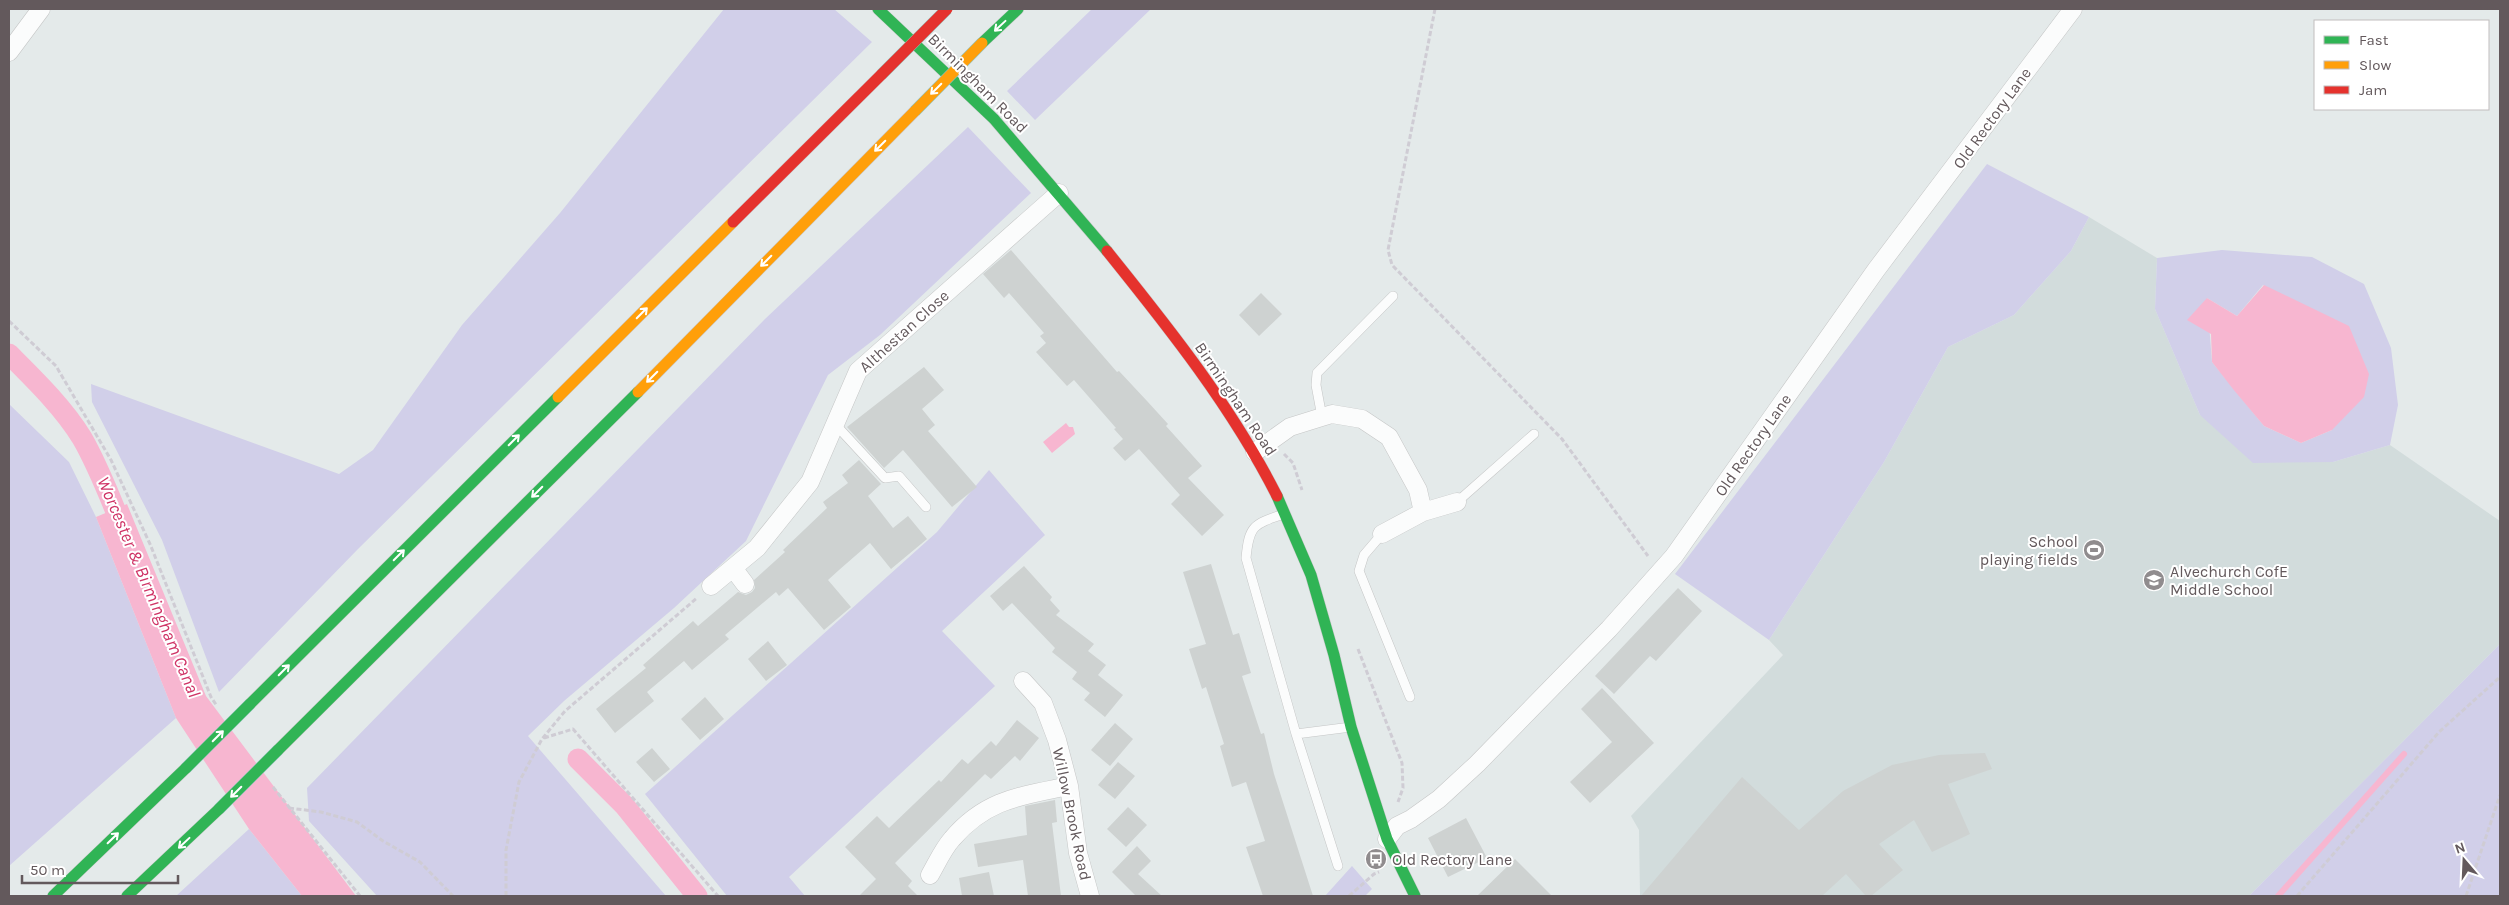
<svg xmlns="http://www.w3.org/2000/svg" width="2509" height="905" viewBox="0 0 2509 905" font-family="Karla,sans-serif">
<style>
.education{fill:#d2dcdc}
.green{fill:#d1cfe9;fill-rule:evenodd}
.water{fill:#f7b6d0}
.lines{fill:none;stroke-linecap:round;stroke-linejoin:round}
.stream{stroke:#f7b6d0;stroke-width:6}
.canal{stroke:#f7b6d0;stroke-width:21}
.building{fill:#ced2d1}
.lane-casing{stroke:#c5c6c6;stroke-width:10}
.street-casing{stroke:#c5c6c6;stroke-width:19}
.fast-casing{stroke:#c6c6c7;stroke-width:12}
.slow-casing{stroke:#c6c6c7;stroke-width:12}
.jam-casing{stroke:#c6c6c7;stroke-width:12}
.path{stroke:#cfccd4;stroke-width:3;stroke-dasharray:5 2.5;stroke-linecap:butt}
.lane{stroke:#fbfcfc;stroke-width:9}
.street{stroke:#fbfcfc;stroke-width:18}
.fast{stroke:#30b455;stroke-width:11}
.slow{stroke:#ff9f0a;stroke-width:11}
.jam{stroke:#e5322d;stroke-width:11}
.fast-bridge-casing{stroke:#91c2bb;stroke-width:12;stroke-linecap:butt}
.slow-bridge-casing{stroke:#91c2bb;stroke-width:12;stroke-linecap:butt}
.jam-bridge-casing{stroke:#91c2bb;stroke-width:12;stroke-linecap:butt}
.fast-bridge{stroke:#30b455;stroke-width:11}
.slow-bridge{stroke:#ff9f0a;stroke-width:11}
.jam-bridge{stroke:#e5322d;stroke-width:11}
.oneway{stroke:#fff}
.labels{text-anchor:middle;dominant-baseline:central;stroke-width:4;stroke-linejoin:round;paint-order:stroke}
.street-label{font-size:16px;fill:#63595c;stroke:#fff}
.poi-label{font-size:16px;fill:#63595c;stroke:#fff;text-anchor:start}
.water-label{font-size:18px;font-style:italic;fill:#cf3466;stroke:#fff}
</style>
<rect width="100%" height="100%" fill="#e4eaea"/>
<path class="education" d="M 2089,217 L 2157,258 L 2155,309 L 2200,415 L 2333,462 L 2390,445 L 2500,521 L 2500,644 L 2249,896 L 1640,896 L 1639,830 L 1631,816 L 1783,655 L 1769,640 L 1884,462 L 1948,347 L 2014,315 L 2071,251 Z"/>
<path class="green" d="M 724,9 L 834,9 L 872,42 L 358,549 L 219,692 L 162,540 L 92,402 L 91,384 L 339,474 L 373,450 L 462,325 L 560,213 Z
M 1092,9 L 1151,9 L 1035,120 L 1007,91 Z
M 968,127 L 1031,193 L 880,335 L 828,375 L 746,541 L 674,608 L 564,701 L 528,736 L 666,896 L 377,896 L 309,821 L 307,788 L 765,319 Z
M 1987,164 L 2089,217 L 2071,251 L 2014,315 L 1948,347 L 1884,462 L 1769,640 L 1675,574 Z
M 2222,250 L 2312,257 L 2364,284 L 2391,348 L 2398,405 L 2390,445 L 2333,462 L 2253,463 L 2200,415 L 2155,309 L 2157,258 ZM 2263,285 L 2285,297 L 2332,430 L 2301,443 L 2264,426 L 2212,362 L 2207,298 L 2237,316 Z
M 9,404 L 69,462 L 96,517 L 176,718 L 9,866 Z
M 989,470 L 1045,535 L 942,631 L 995,686 L 789,877 L 805,896 L 727,896 L 645,794 L 937,532 Z
M 2500,644 L 2500,896 L 2249,896 L 2251,894 Z
M 249,829 L 302,896 L 176,896 Z
M 1352,866 L 1372,889 L 1365,896 L 1325,896 Z"/>
<path class="water" d="M 2264,285 L 2349,326 L 2369,374 L 2364,397 L 2332,430 L 2301,443 L 2264,426 L 2233,389 L 2212,362 L 2211,334 L 2187,320 L 2207,298 L 2237,316 Z
M 1066,423 L 1069,427 L 1073,427 L 1075,434 L 1052,453 L 1043,442 Z
M 127,504 L 206,696 L 356,896 L 302,896 L 249,829 L 176,718 L 96,517 Z"/>
<g class="lines">
<path class="stream" d="M 2278,896 L 2404,754"/>
<path class="canal" d="M 9,354 C 34,379 63,407 82,438 C 100,469 112,503 126,536
M 578,759 L 624,805 L 697,896"/>
</g>
<path class="building" d="M 1011,250 L 1117,372 L 1119,371 L 1147,401 L 1168,424 L 1166,426 L 1202,466 L 1188,478 L 1224,515 L 1202,536 L 1171,504 L 1180,495 L 1139,449 L 1125,461 L 1113,448 L 1123,439 L 1114,429 L 1116,428 L 1074,380 L 1067,386 L 1036,352 L 1046,343 L 1040,336 L 1044,333 L 1009,293 L 1004,298 L 983,274 Z
M 1261,293 L 1282,314 L 1259,336 L 1239,315 Z
M 924,367 L 944,390 L 922,409 L 935,425 L 928,431 L 977,487 L 952,507 L 903,450 L 884,468 L 847,427 Z
M 859,460 L 881,484 L 868,496 L 893,528 L 908,516 L 927,539 L 891,569 L 870,543 L 839,570 L 828,580 L 851,607 L 824,630 L 788,588 L 779,596 L 776,592 L 725,635 L 729,639 L 692,670 L 684,661 L 647,692 L 654,701 L 615,733 L 596,709 L 646,668 L 643,665 L 693,621 L 698,626 L 738,592 L 746,595 L 752,592 L 755,588 L 754,580 L 785,552 L 783,550 L 827,508 L 823,502 L 848,483 L 842,475 Z
M 1211,564 L 1233,635 L 1239,633 L 1251,673 L 1242,676 L 1261,734 L 1264,733 L 1274,774 L 1313,896 L 1263,896 L 1246,847 L 1265,841 L 1246,782 L 1232,787 L 1220,746 L 1224,744 L 1206,687 L 1202,689 L 1189,649 L 1206,644 L 1183,572 Z
M 1024,566 L 1052,597 L 1050,600 L 1060,611 L 1056,615 L 1094,644 L 1088,651 L 1106,665 L 1098,675 L 1123,695 L 1105,717 L 1084,700 L 1090,693 L 1072,679 L 1077,672 L 1052,652 L 1055,648 L 1012,603 L 1003,611 L 990,596 Z
M 1678,588 L 1702,611 L 1656,661 L 1650,656 L 1614,694 L 1595,676 Z
M 768,641 L 787,665 L 766,681 L 748,659 Z
M 1602,688 L 1654,743 L 1590,803 L 1570,782 L 1612,742 L 1581,709 Z
M 705,697 L 724,719 L 700,740 L 681,719 Z
M 1017,720 L 1039,738 L 1020,761 L 1015,756 L 991,779 L 985,774 L 895,863 L 912,881 L 908,886 L 918,896 L 859,896 L 876,879 L 845,847 L 877,816 L 889,828 L 939,780 L 941,782 L 962,759 L 968,764 L 991,741 L 996,746 Z
M 1115,723 L 1133,739 L 1110,766 L 1091,750 Z
M 652,748 L 670,769 L 654,782 L 636,762 Z
M 1985,753 L 1992,769 L 1948,784 L 1970,834 L 1932,852 L 1914,820 L 1879,844 L 1903,870 L 1871,896 L 1866,896 L 1846,874 L 1822,896 L 1641,896 L 1742,777 L 1799,830 L 1843,791 L 1892,765 L 1939,755 Z
M 1118,762 L 1135,776 L 1115,799 L 1098,785 Z
M 1055,800 L 1057,822 L 1052,823 L 1061,896 L 1028,896 L 1023,860 L 978,867 L 974,844 L 1027,835 L 1025,806 Z
M 1128,807 L 1147,825 L 1126,847 L 1107,829 Z
M 1466,818 L 1487,858 L 1448,877 L 1428,838 Z
M 1137,846 L 1151,861 L 1138,874 L 1162,896 L 1136,896 L 1112,872 Z
M 1515,859 L 1552,896 L 1477,896 Z
M 989,872 L 994,896 L 962,896 L 959,878 Z"/>
<g class="lines">
<g class="lane-casing">
<path id="lane" d="M 1322,417 L 1316,385 L 1317,373 L 1393,296
M 835,424 L 885,478 L 899,476 L 926,507
M 1457,502 L 1534,434
M 1284,514 C 1254,524 1249,525 1246,558 L 1296,734 L 1338,866
M 1382,534 L 1364,555 L 1359,571 L 1410,697
M 1296,734 L 1351,727"/>
</g>
<g class="street-casing">
<path id="street" d="M 9,52 L 41,9
M 1255,452 L 1290,427 L 1322,417 L 1332,414 L 1362,419 L 1389,437 L 1418,490 L 1423,512 L 1457,502
M 1382,534 L 1423,512
M 733,568 L 745,584
M 711,586 L 757,548 L 810,482 L 858,371 L 1059,193
M 1023,681 L 1043,703 L 1057,740 L 1069,786 L 1078,853 L 1090,896
M 1387,839 L 1397,826 L 1411,819 L 1439,799 L 1477,764 L 1609,629 L 1674,556 L 1876,270 L 2073,9
M 930,875 C 937,863 943,849 952,839 C 986,799 1021,796 1069,786"/>
</g>
<g class="fast-casing">
<path id="fast" d="M 878,9 L 994,119 L 1107,251
M 982,43 L 1018,9
M 1277,496 L 1311,575 L 1334,655 L 1351,727 L 1387,839 L 1415,896
M 250,704 L 558,397
M 278,750 L 638,392
M 53,896 L 186,768
M 127,896 L 219,809"/>
</g>
<g class="slow-casing">
<path id="slow" d="M 638,392 L 915,111
M 558,397 L 733,222"/>
</g>
<g class="jam-casing">
<path id="jam" d="M 733,222 L 882,74
M 1107,251 C 1169,328 1232,407 1277,496"/>
</g>
<path class="path" d="M 1435,9 L 1388,250 L 1392,265 L 1562,439 L 1648,556
M 9,321 L 56,366 L 111,460 L 150,544 L 211,697 L 217,706
M 1284,454 L 1293,463 L 1302,490
M 1358,649 L 1402,763 L 1403,788 L 1398,802
M 544,738 L 573,729 L 718,896
M 273,787 L 360,896
M 289,808 L 321,812 L 357,822 L 383,841 L 420,862 L 453,896
M 506,896 L 506,850 L 519,782 L 542,739 L 565,711 L 697,598
M 1349,896 L 1374,874 L 1379,872
M 2297,896 L 2439,732 L 2500,677
M 2466,896 L 2500,795"/>
<use href="#lane" class="lane"/>
<use href="#street" class="street"/>
<use href="#fast" class="fast"/>
<use href="#slow" class="slow"/>
<use href="#jam" class="jam"/>
<g class="fast-bridge-casing">
<path id="fast-bridge" d="M 186,768 L 250,704
M 219,809 L 278,750"/>
</g>
<g class="slow-bridge-casing">
<path id="slow-bridge" d="M 915,111 L 982,43"/>
</g>
<g class="jam-bridge-casing">
<path id="jam-bridge" d="M 882,74 L 947,9"/>
</g>
<use href="#fast-bridge" class="fast-bridge"/>
<use href="#slow-bridge" class="slow-bridge"/>
<use href="#jam-bridge" class="jam-bridge"/>
</g>
<defs><path id="oneway-shaft" d="M-6 0H5M1.5-3L5.5 0L1.5 3" fill="none" stroke-width="1.6" stroke-linecap="round" stroke-linejoin="round" transform="scale(1.25)"/></defs>
<g class="oneway">
<use href="#oneway-shaft" transform="translate(1000 26) rotate(137)"/>
<use href="#oneway-shaft" transform="translate(936 89) rotate(135)"/>
<use href="#oneway-shaft" transform="translate(880 146) rotate(135)"/>
<use href="#oneway-shaft" transform="translate(766 261) rotate(135)"/>
<use href="#oneway-shaft" transform="translate(642 313) rotate(-45)"/>
<use href="#oneway-shaft" transform="translate(652 377) rotate(135)"/>
<use href="#oneway-shaft" transform="translate(514 440) rotate(-45)"/>
<use href="#oneway-shaft" transform="translate(537 492) rotate(135)"/>
<use href="#oneway-shaft" transform="translate(399 555) rotate(-45)"/>
<use href="#oneway-shaft" transform="translate(284 670) rotate(-45)"/>
<use href="#oneway-shaft" transform="translate(218 736) rotate(-45)"/>
<use href="#oneway-shaft" transform="translate(236 792) rotate(135)"/>
<use href="#oneway-shaft" transform="translate(113 838) rotate(-44)"/>
<use href="#oneway-shaft" transform="translate(184 843) rotate(137)"/>
</g>
<defs>
<g id="stadium-disc" transform="scale(1.125)"><circle r="9.5" fill="#908c8e" stroke="#fff"/><path d="M0-5a6.5 5 0 1 0 0 10a6.5 5 0 1 0 0-10ZM-3.5-1.8h7v3.6h-7Z" fill="#fff"/></g>
<g id="school-disc" transform="scale(1.125)"><circle r="9.5" fill="#908c8e" stroke="#fff"/><path d="M0-5L7-2L0 1L-7-2ZM-4 1L0 2.5L4 1V4Q0 6-4 4Z" fill="#fff"/></g>
<g id="bus-disc" transform="scale(1.125)"><circle r="9.5" fill="#908c8e" stroke="#fff"/><path d="M-5-6H5V4H4V6H2V4H-2V6H-4V4H-5ZM-3.5-4V0h7V-4ZM-3.5 1.2v1.5H-2V1.2ZM2 1.2v1.5H3.5V1.2Z" fill="#fff"/></g>
</defs>
<g fill-rule="evenodd">
<use href="#stadium-disc" x="2094" y="550"/>
<use href="#school-disc" x="2154" y="580"/>
<use href="#bus-disc" x="1376" y="859"/>
</g>
<g class="labels">
<g class="street-label">
<text transform="translate(978 83) rotate(45)">Birmingham Road</text>
<text transform="translate(1992 118) rotate(-54)">Old Rectory Lane</text>
<text transform="translate(904 331) rotate(-42)">Althestan Close</text>
<text transform="translate(1236 399) rotate(56)">Birmingham Road</text>
<text transform="translate(1753 445) rotate(-55)">Old Rectory Lane</text>
<text transform="translate(1072 814) rotate(78)">Willow Brook Road</text>
</g>
<g class="poi-label">
<text x="2078" y="541" text-anchor="end">School<tspan x="2078" dy="18">playing fields</tspan></text>
<text x="2170" y="571">Alvechurch CofE<tspan x="2170" dy="18">Middle School</tspan></text>
<text x="1392" y="859">Old Rectory Lane</text>
</g>
<g class="water-label">
<text transform="translate(149 587) rotate(67)">Worcester &amp; Birmingham Canal</text>
</g>
</g>
<rect width="2509" height="905" fill="none" stroke="#63595c" stroke-width="20"/>
<rect x="2314" y="20" width="175" height="90" fill="#ffffff" stroke="#c1bdbe"/>
<rect x="2324" y="36" width="25" height="8" fill="#30b455" stroke="#c1bdbe"/>
<text x="2359" y="45" font-size="15" fill="#63595c">Fast</text>
<rect x="2324" y="61" width="25" height="8" fill="#ff9f0a" stroke="#c1bdbe"/>
<text x="2359" y="70" font-size="15" fill="#63595c">Slow</text>
<rect x="2324" y="86" width="25" height="8" fill="#e5322d" stroke="#c1bdbe"/>
<text x="2359" y="95" font-size="15" fill="#63595c">Jam</text>
<g transform="translate(2464 860) rotate(341)" stroke="#ffffff" stroke-width="4" paint-order="stroke">
<path d="M0-4L9 19L0 12L-9 19Z" fill="#63595c"/>
<text y="-8" font-size="14" font-weight="bold" text-anchor="middle" fill="#63595c">N</text>
</g>
<path d="M22 875v8h156v-8" fill="none" stroke="#63595c" stroke-width="2.5"/>
<text x="30" y="875" font-size="15" fill="#63595c" stroke="#ffffff" stroke-width="4" paint-order="stroke">50 m</text>
</svg>
